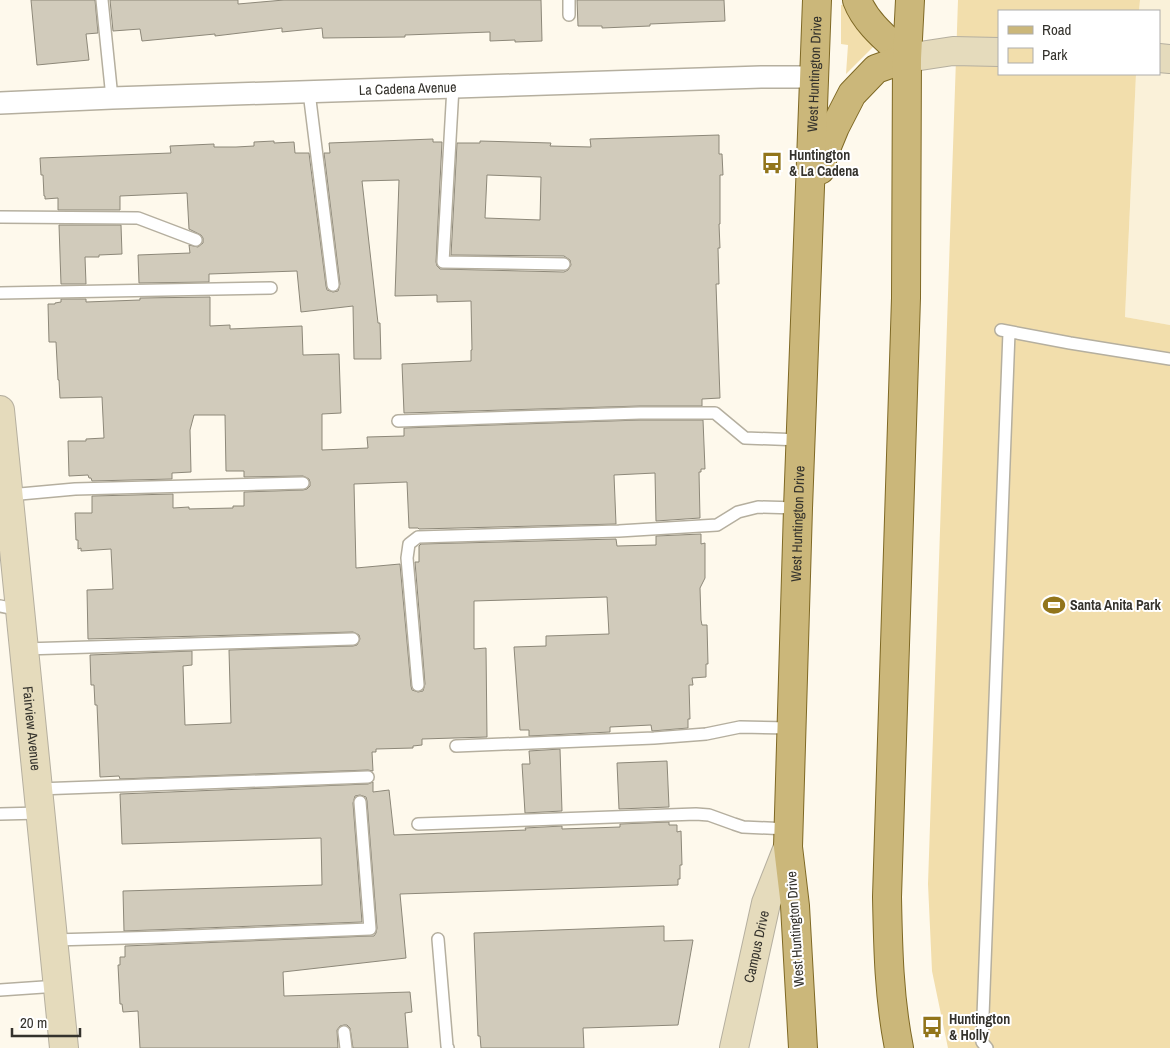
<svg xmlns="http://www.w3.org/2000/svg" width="1170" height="1048" viewBox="0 0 1170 1048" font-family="'Archivo Narrow',sans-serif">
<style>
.built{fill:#faf1d9}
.green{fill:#f2deac}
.building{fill:#d1cbbb;stroke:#8d8879;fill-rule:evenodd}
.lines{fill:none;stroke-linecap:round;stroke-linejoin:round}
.lane-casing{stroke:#b5af9f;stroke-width:14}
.street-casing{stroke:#b5af9f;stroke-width:24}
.secondary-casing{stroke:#b5af9f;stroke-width:30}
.primary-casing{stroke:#7f6925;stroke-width:30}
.lane{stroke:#fff;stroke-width:11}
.street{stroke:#fff;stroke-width:21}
.secondary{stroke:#e5dbbc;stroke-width:28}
.primary{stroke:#cbb77a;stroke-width:28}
.labels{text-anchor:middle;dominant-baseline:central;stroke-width:4;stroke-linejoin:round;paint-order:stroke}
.street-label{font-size:14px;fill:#34322c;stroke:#fff}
.poi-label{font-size:14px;font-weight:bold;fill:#34322c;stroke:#fff;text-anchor:start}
</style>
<rect width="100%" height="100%" fill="#fef9ec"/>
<path class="built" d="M 1140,0 L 1170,0 L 1170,325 L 1125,317 L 1136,74 L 1159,74 L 1159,11 L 1139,11 Z"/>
<path class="green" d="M 958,0 L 1140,0 L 1139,11 L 999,11 L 999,74 L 1136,74 L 1125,317 L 1170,325 L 1170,1048 L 948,1048 L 932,971 L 928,884 Z
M 846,4 L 876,44 L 846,74 L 848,45 L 841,44 L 841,5 Z"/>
<path class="building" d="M 31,0 L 95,0 L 98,33 L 86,34 L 89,60 L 37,65 Z
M 110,0 L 238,0 L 238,4 L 284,0 L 541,0 L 542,41 L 515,42 L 515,40 L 490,41 L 490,32 L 405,35 L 405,37 L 323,38 L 322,28 L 282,32 L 282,28 L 215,36 L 215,34 L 142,41 L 140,29 L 113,31 Z
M 577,0 L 724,0 L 725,21 L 674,23 L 650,24 L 650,26 L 602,28 L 602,26 L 578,26 Z
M 719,135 L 719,154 L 722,154 L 723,175 L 720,175 L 720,224 L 719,224 L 720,248 L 718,248 L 719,284 L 716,284 L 720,398 L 702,399 L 702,406 L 640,406 L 404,413 L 402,364 L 471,361 L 471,350 L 472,350 L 471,301 L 437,302 L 437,295 L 395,296 L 399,180 L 362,181 L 378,323 L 380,323 L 381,359 L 354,359 L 353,306 L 301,312 L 297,271 L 209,274 L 209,282 L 139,283 L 138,255 L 190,253 L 189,245 L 198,247 L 203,243 L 203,238 L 201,235 L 189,229 L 187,193 L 120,196 L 120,210 L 58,210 L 58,198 L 45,199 L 45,196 L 44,196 L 43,175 L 41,175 L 40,158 L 171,153 L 170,146 L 214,144 L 214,147 L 236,147 L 254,146 L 254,142 L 274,141 L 274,143 L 294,142 L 295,153 L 309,153 L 326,286 L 327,290 L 333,292 L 338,291 L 340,284 L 324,153 L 330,153 L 329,143 L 433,139 L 433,142 L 442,142 L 436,262 L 437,266 L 440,269 L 564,272 L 568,270 L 571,265 L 570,260 L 564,256 L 451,255 L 457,143 L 480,143 L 480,141 L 551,143 L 550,146 L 591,147 L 590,139 ZM 487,175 L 541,177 L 540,220 L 485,218 Z
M 59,225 L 121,225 L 122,254 L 99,255 L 99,257 L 85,257 L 86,284 L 61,284 Z
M 210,297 L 210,326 L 230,325 L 230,329 L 302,326 L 303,355 L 339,354 L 341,413 L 322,414 L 322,450 L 368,448 L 367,437 L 404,436 L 404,428 L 640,420 L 703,420 L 705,469 L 701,469 L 701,472 L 699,472 L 700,518 L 656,521 L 655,473 L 614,475 L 616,524 L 419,529 L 418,528 L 409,528 L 407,482 L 354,484 L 356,568 L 400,564 L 411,686 L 412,690 L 418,692 L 423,691 L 425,684 L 415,562 L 419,562 L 419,546 L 421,544 L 616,539 L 617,546 L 656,545 L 656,536 L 701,534 L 701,544 L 705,543 L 705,578 L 700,588 L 701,620 L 702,625 L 707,625 L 708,664 L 706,664 L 706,677 L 692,678 L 693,685 L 689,685 L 690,719 L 688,719 L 688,728 L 652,731 L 651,725 L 610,727 L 610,732 L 529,736 L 529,730 L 520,730 L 514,647 L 546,646 L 546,636 L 609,634 L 607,597 L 474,601 L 474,649 L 486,648 L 487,737 L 422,739 L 422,745 L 413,746 L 413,748 L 376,749 L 376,752 L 372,752 L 373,771 L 368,770 L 120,779 L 119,776 L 100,777 L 97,705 L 95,705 L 94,685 L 91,685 L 90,655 L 192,651 L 192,665 L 183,666 L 185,725 L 231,723 L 229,650 L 353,646 L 357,645 L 360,639 L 359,635 L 353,632 L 88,639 L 87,590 L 113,589 L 111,549 L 81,551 L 81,548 L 78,549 L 78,540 L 76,540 L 75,513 L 92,513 L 92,496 L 173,494 L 173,508 L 189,507 L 189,509 L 233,508 L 233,506 L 244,506 L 244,492 L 303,490 L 307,489 L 310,486 L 310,482 L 309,479 L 303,476 L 244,477 L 244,471 L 226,471 L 225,415 L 194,415 L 190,430 L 191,472 L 172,473 L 172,479 L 92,481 L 91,478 L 89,478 L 88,475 L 69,476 L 68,441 L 86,441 L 86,439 L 104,438 L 102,397 L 60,398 L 59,380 L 58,380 L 56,342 L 49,342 L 48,304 L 55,304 L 55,303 L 61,302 L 61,299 L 86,299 L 86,302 L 140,300 L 140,298 Z
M 560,749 L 562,811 L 525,813 L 522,764 L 530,764 L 529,751 Z
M 667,761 L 669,807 L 619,809 L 617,763 Z
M 373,782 L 373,792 L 389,790 L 394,835 L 526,830 L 525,828 L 562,826 L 562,829 L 620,827 L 620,824 L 669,822 L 669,825 L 677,825 L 677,832 L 681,831 L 682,865 L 680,865 L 680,879 L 678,879 L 678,885 L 400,894 L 406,958 L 283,972 L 284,996 L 410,992 L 412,1012 L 405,1013 L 408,1048 L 353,1048 L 350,1028 L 347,1025 L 344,1025 L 340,1026 L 337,1030 L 338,1048 L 140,1048 L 138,1011 L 123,1012 L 122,1004 L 120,1004 L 118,965 L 120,965 L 120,957 L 125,957 L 125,946 L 370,936 L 374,936 L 376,933 L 377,928 L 367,801 L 366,797 L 360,795 L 355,796 L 353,803 L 362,922 L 124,931 L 123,891 L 322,885 L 321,838 L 122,844 L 120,794 L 368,784 Z
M 664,926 L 664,941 L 693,940 L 678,1025 L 583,1028 L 584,1048 L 481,1048 L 480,1036 L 478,1036 L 474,933 Z"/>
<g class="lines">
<g class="lane-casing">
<path id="lane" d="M 102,0 L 112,98
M 569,0 L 569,15
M 453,87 L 443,262 L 564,264
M 309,92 L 333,285
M 0,217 L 138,218 L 196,240
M 0,293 L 271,288
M 1001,330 L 1070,343 L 1170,359
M 398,421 L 640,413 L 715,413 L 745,438 L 801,440
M 9,495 L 75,489 L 303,483
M 0,606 L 20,610
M 24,649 L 353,639
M 418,685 L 407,558 L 409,544 L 418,537 L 619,531 L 717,525 L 738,512 L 758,507 L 798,508
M 456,746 L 654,738 L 706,734 L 740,727 L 791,728
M 38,789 L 368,777
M 0,814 L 41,813
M 418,824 L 696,814 L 709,815 L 734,824 L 743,827 L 788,829
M 438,939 L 447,1046 L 448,1048
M 53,940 L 163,937 L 370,929 L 360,802
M 0,990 L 58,986
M 344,1032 L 346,1048
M 987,1048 L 982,1042 L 1009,332"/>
</g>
<g class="street-casing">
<g id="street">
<path id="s1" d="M 0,103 L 112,98 L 761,77 L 814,77"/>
</g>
</g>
<g class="secondary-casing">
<g id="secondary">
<path d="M 907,58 L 953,51 L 999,52"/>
<path d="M 1159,58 L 1170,59"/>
<path id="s2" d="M 0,410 L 64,1048"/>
<path id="s3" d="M 734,1048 L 766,903 L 788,847"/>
</g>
</g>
<g class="primary-casing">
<g id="primary">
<path d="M 857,0 C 866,24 889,41 907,58"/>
<path d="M 820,170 L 823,156 L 835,127 L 852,94 L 876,69 L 907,58"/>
<path id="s4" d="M 803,1048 L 795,906 L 788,847 L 798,508 L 817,0"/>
<path d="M 899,1048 C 889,998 888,948 887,897 L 906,298 L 907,58 L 910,0"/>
</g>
</g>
<use href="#lane" class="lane"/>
<use href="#street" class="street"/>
<use href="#secondary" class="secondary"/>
<use href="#primary" class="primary"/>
</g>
<defs>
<g id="bus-bare" transform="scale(1.725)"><path d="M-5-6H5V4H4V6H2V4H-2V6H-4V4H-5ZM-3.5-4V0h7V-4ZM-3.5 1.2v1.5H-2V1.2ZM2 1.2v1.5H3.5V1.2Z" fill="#92751b" stroke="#fff" stroke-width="2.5" paint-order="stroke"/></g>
<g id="stadium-bare" transform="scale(1.725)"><path d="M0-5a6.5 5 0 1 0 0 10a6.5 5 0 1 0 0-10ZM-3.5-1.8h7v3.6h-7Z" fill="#92751b" stroke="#fff" stroke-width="2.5" paint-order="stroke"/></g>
</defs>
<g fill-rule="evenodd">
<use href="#bus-bare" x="772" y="163"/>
<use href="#stadium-bare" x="1054" y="605"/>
<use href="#bus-bare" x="932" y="1027"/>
</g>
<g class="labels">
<g class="street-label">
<text stroke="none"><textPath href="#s4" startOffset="975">West Huntington Drive</textPath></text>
<text stroke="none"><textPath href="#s1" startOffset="408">La Cadena Avenue</textPath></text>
<text stroke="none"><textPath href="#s4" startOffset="525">West Huntington Drive</textPath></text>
<text stroke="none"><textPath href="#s2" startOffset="320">Fairview Avenue</textPath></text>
<text transform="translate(795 929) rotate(-94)">West Huntington Drive</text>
<text stroke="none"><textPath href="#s3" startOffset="104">Campus Drive</textPath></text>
</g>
<g class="poi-label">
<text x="789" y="155">Huntington<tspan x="789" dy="16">&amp; La Cadena</tspan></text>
<text x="1070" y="605">Santa Anita Park</text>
<text x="949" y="1019">Huntington<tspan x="949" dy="16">&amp; Holly</tspan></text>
</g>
</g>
<rect x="998" y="10" width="162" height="65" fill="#ffffff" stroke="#aeadab"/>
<rect x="1008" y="26" width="25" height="8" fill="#cbb77a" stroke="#aeadab"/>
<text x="1042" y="35" font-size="15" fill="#34322c">Road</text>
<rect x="1008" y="48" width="25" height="15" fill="#f2deac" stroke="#aeadab"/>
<text x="1042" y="60" font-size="15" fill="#34322c">Park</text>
<path d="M12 1028v8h68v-8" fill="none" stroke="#34322c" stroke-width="2.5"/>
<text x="20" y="1028" font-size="15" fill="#34322c" stroke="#ffffff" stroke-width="4" paint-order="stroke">20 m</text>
</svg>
